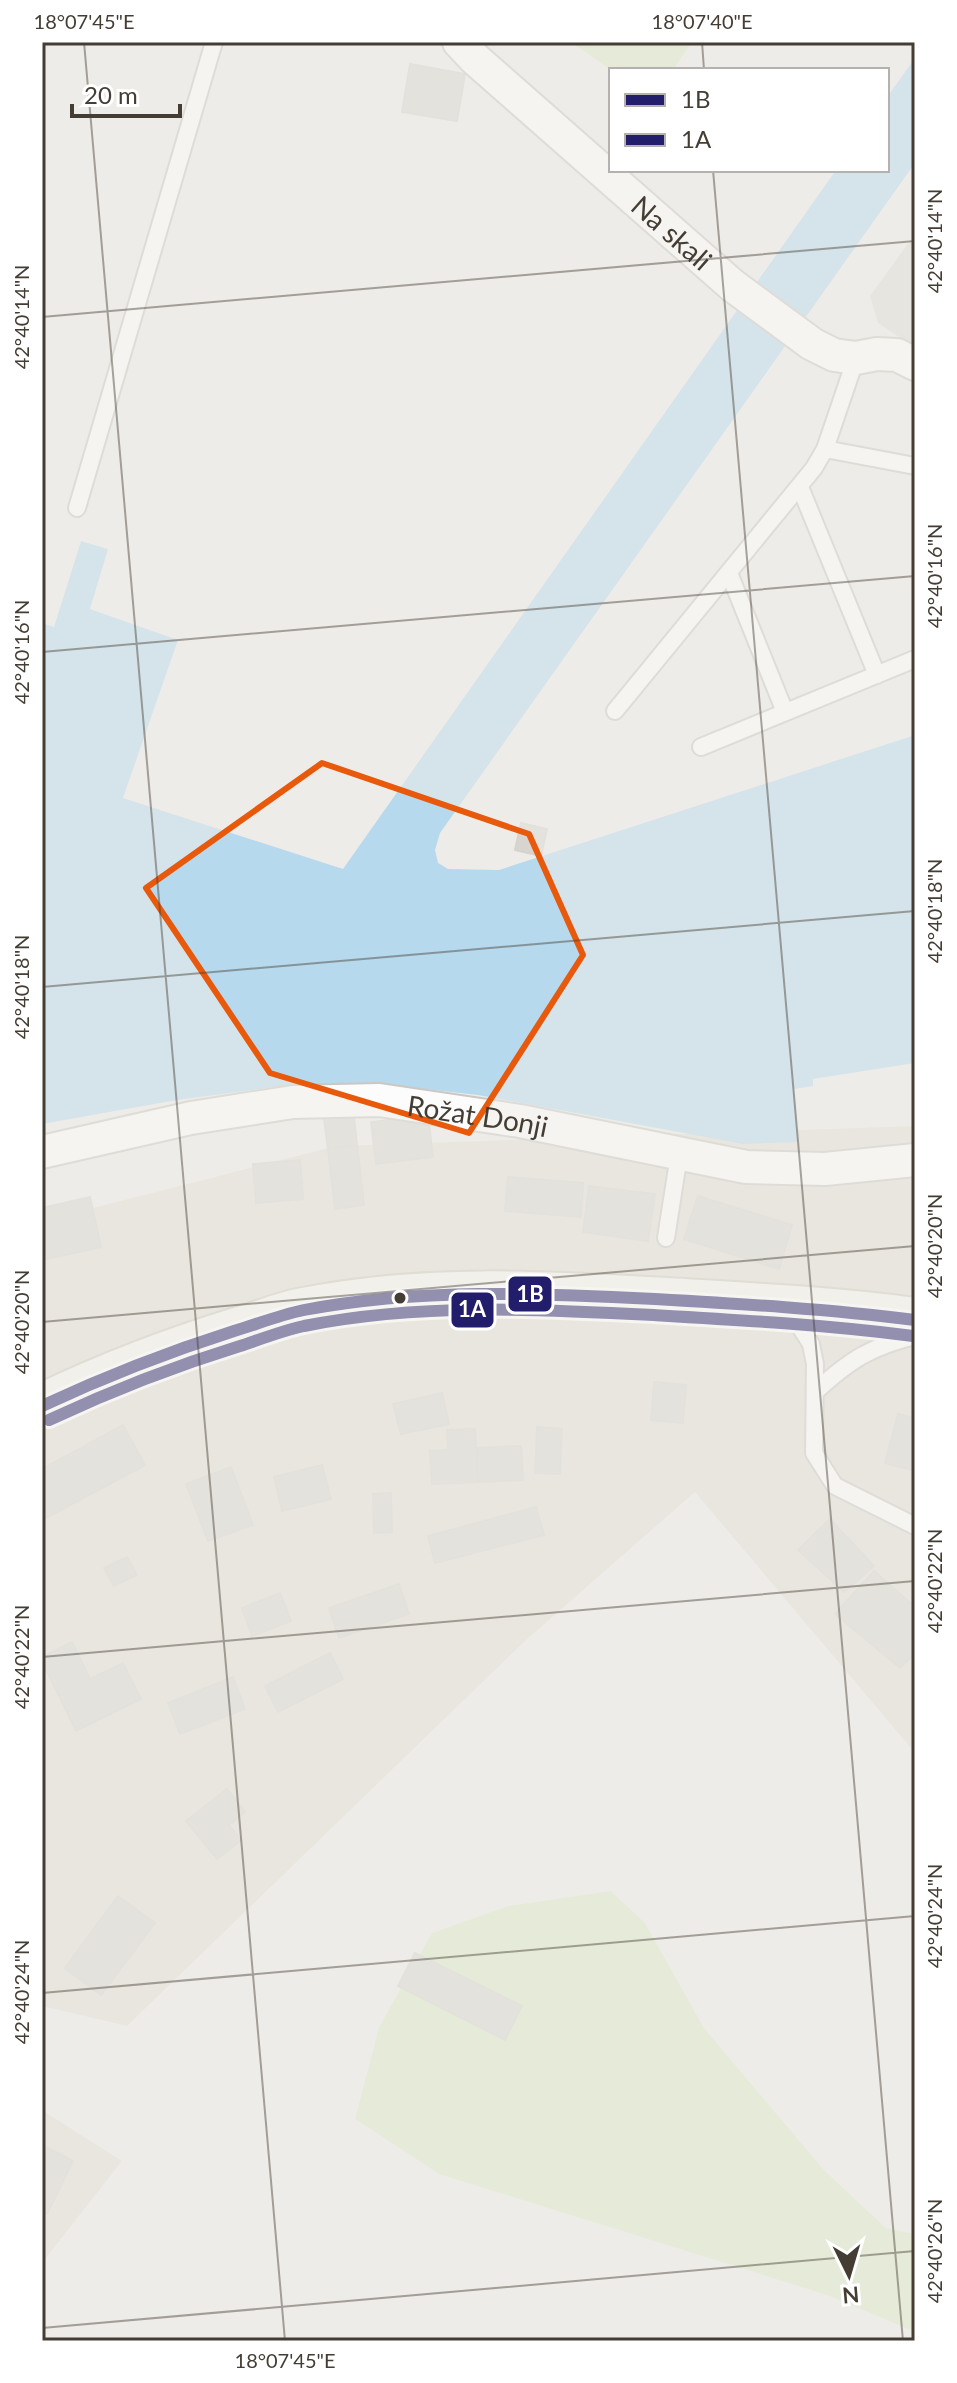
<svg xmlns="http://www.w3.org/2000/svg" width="957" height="2383" viewBox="0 0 957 2383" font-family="Lato,sans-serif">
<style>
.residential{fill:#e3ded5}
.green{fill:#dce9c8}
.parking{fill:#dedbd8}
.water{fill:#b7d9ed}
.building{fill:#d8d5d0;stroke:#d6d3ce;stroke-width:2}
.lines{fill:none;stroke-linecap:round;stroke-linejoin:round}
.lane-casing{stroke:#cbc8c4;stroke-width:20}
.street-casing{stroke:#cbc8c4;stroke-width:36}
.secondary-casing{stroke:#cec9bf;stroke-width:48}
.lane{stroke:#fcfcfc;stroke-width:16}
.street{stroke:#fcfcfc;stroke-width:32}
.secondary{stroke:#f6f4ee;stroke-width:44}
.bus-1-casing{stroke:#fff;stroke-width:18}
.bus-2-casing{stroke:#fff;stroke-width:18}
.bus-1{stroke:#221e6b;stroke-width:12}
.bus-2{stroke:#221e6b;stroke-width:12}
.marked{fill:none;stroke:#e8590c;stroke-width:6;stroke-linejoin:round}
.ticks{fill:none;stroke:#443d34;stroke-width:2;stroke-opacity:0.45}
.bus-dot{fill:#443d34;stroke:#fff;stroke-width:3}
.labels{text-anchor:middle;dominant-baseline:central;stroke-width:6;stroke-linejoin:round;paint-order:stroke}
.street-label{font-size:28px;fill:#443d34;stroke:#fff}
.line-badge{stroke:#fff;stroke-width:3}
.badge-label{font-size:22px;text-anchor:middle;font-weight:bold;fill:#fff}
.neatline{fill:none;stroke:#443d34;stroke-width:3}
.ticks-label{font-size:20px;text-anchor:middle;fill:#443d34}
</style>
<rect width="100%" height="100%" fill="#eeece8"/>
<path class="residential" d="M 915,1126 L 915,1753 L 695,1492 L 525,1641 L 127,2026 L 42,2006 L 42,1221 L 336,1146 Z
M 42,2110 L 122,2161 L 42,2263 Z"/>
<path class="green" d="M 578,42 L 692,42 L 673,70 L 611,70 L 575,45 Z
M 611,1891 L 645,1923 L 704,2028 L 824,2170 L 886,2228 L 915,2234 L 915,2332 L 827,2295 L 439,2174 L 355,2119 L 379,2027 L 432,1933 L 508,1906 Z"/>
<path class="parking" d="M 915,234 L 915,343 L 911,345 L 878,323 L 870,296 Z"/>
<path class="water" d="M 915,58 L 915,163 L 440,833 L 435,850 L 438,863 L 448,869 L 499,870 L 915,735 L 915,1063 L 813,1079 L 813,1086 L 794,1089 L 798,1142 L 743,1144 L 478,1095 L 371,1083 L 291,1085 L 177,1100 L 42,1124 L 42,623 L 54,627 L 81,541 L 108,549 L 90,609 L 178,640 L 123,798 L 343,869 L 836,170 L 887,170 L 887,97 Z"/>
<path class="building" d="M 410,64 L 465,74 L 457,121 L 402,112 Z
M 521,823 L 547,829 L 541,856 L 515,850 Z
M 353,1107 L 357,1145 L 328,1149 L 323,1111 Z
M 428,1115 L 433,1157 L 376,1164 L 371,1122 Z
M 357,1145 L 364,1205 L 335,1209 L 328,1149 Z
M 300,1160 L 303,1199 L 256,1203 L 253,1164 Z
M 508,1177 L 583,1183 L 581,1217 L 505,1211 Z
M 589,1186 L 655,1194 L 648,1241 L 583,1232 Z
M 698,1196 L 792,1225 L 779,1269 L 684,1239 Z
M 90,1197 L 101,1247 L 42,1260 L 42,1208 Z
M 654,1382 L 686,1385 L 683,1423 L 651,1420 Z
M 442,1393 L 449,1424 L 401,1434 L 393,1404 Z
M 898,1414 L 915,1418 L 915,1471 L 885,1463 Z
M 123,1425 L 145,1465 L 42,1520 L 42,1469 Z
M 537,1427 L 562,1429 L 560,1474 L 535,1473 Z
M 475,1429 L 478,1482 L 432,1484 L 430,1451 L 448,1450 L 447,1430 Z
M 521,1446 L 523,1480 L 478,1482 L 477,1448 Z
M 322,1465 L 331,1499 L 282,1511 L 274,1477 Z
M 231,1467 L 253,1525 L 208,1541 L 186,1484 Z
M 391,1493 L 392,1532 L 374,1533 L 373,1494 Z
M 536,1507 L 544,1535 L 435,1563 L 428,1536 Z
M 830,1519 L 874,1566 L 844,1592 L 798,1550 Z
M 127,1557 L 137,1575 L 114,1586 L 104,1568 Z
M 874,1571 L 915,1607 L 915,1653 L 900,1668 L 835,1614 Z
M 399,1584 L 409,1614 L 339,1638 L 329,1608 Z
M 280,1593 L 291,1621 L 252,1636 L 242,1608 Z
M 72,1642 L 90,1679 L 123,1663 L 141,1699 L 76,1731 L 42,1661 L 42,1657 Z
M 330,1653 L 343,1679 L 278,1712 L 265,1686 Z
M 233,1677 L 245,1709 L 180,1734 L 168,1703 Z
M 227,1789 L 245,1812 L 229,1825 L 241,1840 L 217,1859 L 186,1821 Z
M 118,1896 L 155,1923 L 101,1995 L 65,1968 Z
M 415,1953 L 522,2006 L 505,2040 L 398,1986 Z
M 42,2145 L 73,2161 L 47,2214 L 42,2212 Z"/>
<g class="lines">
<g class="lane-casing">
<path id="lane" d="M 825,449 L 915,466
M 800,487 L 877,675
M 77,508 L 214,42
M 729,573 L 785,712
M 615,711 L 814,468 L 825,449 L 856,358
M 701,747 L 915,659
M 666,1238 L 679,1155
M 792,1314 L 811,1344 L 815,1364 L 814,1453 L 835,1486 L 915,1526
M 816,1391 C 850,1360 870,1347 915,1336"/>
</g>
<g class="street-casing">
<g id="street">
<path id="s1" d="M 459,42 L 475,59 L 732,285 L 812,344 L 834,355 L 856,358 L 877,354 L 897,355 L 915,364"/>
<path id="s2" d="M 42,1152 L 191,1118 L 293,1102 L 379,1100 L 520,1121 L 746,1167 L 825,1169 L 915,1160"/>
</g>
</g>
<g class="secondary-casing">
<path id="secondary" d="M 42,1406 C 106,1375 172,1350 240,1329 C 261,1323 282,1314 304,1310 C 424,1286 545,1293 667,1300 C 749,1305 833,1309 915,1320"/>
</g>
<use href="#lane" class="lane"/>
<use href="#street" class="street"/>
<use href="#secondary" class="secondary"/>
<g class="bus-1-casing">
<path id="bus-1" d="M 42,1406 C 104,1377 168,1352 234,1331 C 257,1324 280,1315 304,1310 C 420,1288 538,1293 655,1299 C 742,1304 829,1309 915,1320"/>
</g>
<g class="bus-2-casing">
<path id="bus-2" d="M 49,1420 C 111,1391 175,1366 240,1346 C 261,1339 282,1331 304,1326 C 419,1303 537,1309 654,1315 C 740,1320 827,1325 913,1336"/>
</g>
<use href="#bus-1" class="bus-1"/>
<use href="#bus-2" class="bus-2"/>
</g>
<path d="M0 0H957V2383H0ZM 322,763 L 529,834 L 583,955 L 469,1133 L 270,1073 L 146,888 Z" fill="#eeece8" fill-opacity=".55" fill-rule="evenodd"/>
<path class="marked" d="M 322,763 L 529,834 L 583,955 L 469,1133 L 270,1073 L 146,888 Z"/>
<path class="ticks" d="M 84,42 L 285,2341M 702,42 L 704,70M 713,170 L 903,2341M 42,317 L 915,241M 42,652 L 915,576M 42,987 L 915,911M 42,1322 L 915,1246M 42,1657 L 915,1581M 42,1993 L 915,1916M 42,2328 L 915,2251"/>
<circle class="bus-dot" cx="400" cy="1298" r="7"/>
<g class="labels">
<g class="street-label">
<text stroke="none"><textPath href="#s1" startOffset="286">Na skali</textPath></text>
<text stroke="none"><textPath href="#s2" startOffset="442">Rožat Donji</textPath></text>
</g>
</g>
<g class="line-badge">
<rect x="507" y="1275" width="46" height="38" rx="8" fill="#221e6b"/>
<rect x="450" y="1291" width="45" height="38" rx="8" fill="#221e6b"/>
</g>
<g class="badge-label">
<text x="530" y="1302">1B</text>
<text x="472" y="1317">1A</text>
</g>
<rect width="957" height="2383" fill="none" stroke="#ffffff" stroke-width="88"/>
<rect x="609" y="68" width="280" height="104" fill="#ffffff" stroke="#b4b1ae" stroke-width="2"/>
<rect x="625" y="94" width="40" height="12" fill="#221e6b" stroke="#b4b1ae" stroke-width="2"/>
<text x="681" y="108" font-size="24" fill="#443d34">1B</text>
<rect x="625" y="134" width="40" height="12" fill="#221e6b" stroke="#b4b1ae" stroke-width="2"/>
<text x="681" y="148" font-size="24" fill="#443d34">1A</text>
<g transform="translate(849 2275) rotate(175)" stroke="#ffffff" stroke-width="6" paint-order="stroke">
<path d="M0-6L14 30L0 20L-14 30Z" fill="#443d34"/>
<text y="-12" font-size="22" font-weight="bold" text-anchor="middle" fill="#443d34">N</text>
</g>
<path d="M72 104v12h108v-12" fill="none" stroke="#443d34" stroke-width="4"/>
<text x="84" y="104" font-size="24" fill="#443d34" stroke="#ffffff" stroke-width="6" paint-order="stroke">20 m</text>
<rect x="44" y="44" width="869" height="2295" class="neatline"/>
<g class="ticks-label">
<text x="84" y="29">18°07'45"E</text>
<text x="702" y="29">18°07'40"E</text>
<text transform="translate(935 241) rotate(-90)" y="7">42°40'14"N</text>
<text transform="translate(22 317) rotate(-90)" y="7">42°40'14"N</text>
<text transform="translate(935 576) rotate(-90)" y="7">42°40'16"N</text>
<text transform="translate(22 652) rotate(-90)" y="7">42°40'16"N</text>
<text transform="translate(935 911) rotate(-90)" y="7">42°40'18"N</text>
<text transform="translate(22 987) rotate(-90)" y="7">42°40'18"N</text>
<text transform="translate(935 1246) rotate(-90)" y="7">42°40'20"N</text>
<text transform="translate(22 1322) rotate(-90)" y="7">42°40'20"N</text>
<text transform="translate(935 1581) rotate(-90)" y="7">42°40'22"N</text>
<text transform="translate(22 1657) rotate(-90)" y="7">42°40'22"N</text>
<text transform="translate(935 1916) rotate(-90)" y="7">42°40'24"N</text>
<text transform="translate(22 1992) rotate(-90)" y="7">42°40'24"N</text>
<text transform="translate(935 2251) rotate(-90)" y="7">42°40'26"N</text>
<text x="285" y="2368">18°07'45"E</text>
</g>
</svg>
